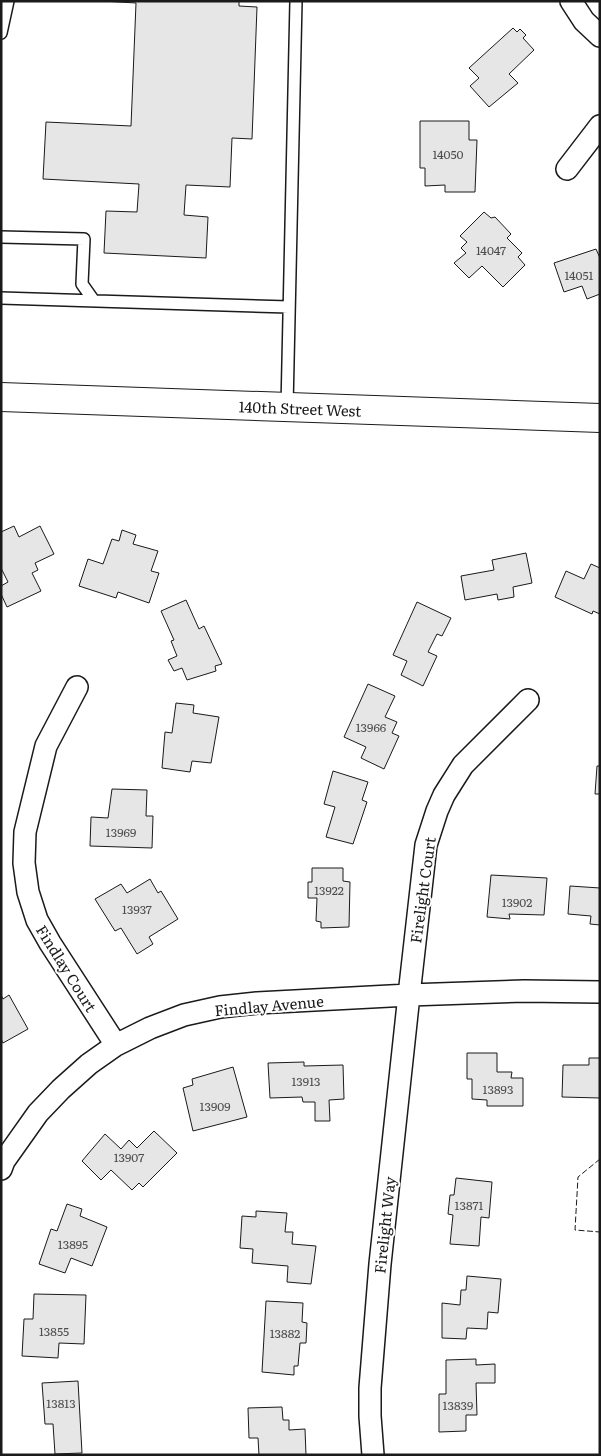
<svg xmlns="http://www.w3.org/2000/svg" width="601" height="1456" viewBox="0 0 601 1456" font-family="Literata,serif">
<style>
.building{fill:#e6e6e6;stroke:#1a1a1a}
.lines{fill:none;stroke-linecap:round;stroke-linejoin:round}
.lane-casing{stroke:#1a1a1a;stroke-width:14}
.street-casing{stroke:#1a1a1a;stroke-width:24}
.secondary-casing{stroke:#1a1a1a;stroke-width:30}
.lane{stroke:#fff;stroke-width:11}
.street{stroke:#fff;stroke-width:21}
.secondary{stroke:#fff;stroke-width:28}
.fence{stroke:#1a1a1a;stroke-width:1;stroke-dasharray:6 2.5;stroke-linecap:butt}
.labels{text-anchor:middle;dominant-baseline:central;stroke-width:4;stroke-linejoin:round;paint-order:stroke}
.number-label{font-size:12px;fill:#4d4d4d}
.street-label{font-size:15px;fill:#1a1a1a;stroke:#fff}
</style>
<rect width="100%" height="100%" fill="#fff"/>
<path class="building" d="M 239,1 L 239,6 L 257,7 L 252,139 L 232,138 L 230,187 L 186,185 L 184,215 L 208,217 L 206,258 L 104,253 L 106,211 L 137,212 L 139,184 L 43,179 L 46,122 L 131,126 L 136,3 L 102,1 Z
M 513,28 L 517,32 L 520,29 L 526,35 L 523,38 L 534,50 L 509,74 L 518,83 L 489,107 L 470,86 L 479,78 L 469,68 Z
M 420,121 L 469,121 L 469,140 L 477,140 L 475,192 L 445,192 L 445,185 L 425,186 L 425,168 L 420,168 Z
M 484,212 L 491,218 L 495,217 L 511,234 L 507,238 L 522,253 L 518,257 L 525,265 L 503,287 L 482,266 L 469,278 L 454,263 L 466,253 L 461,248 L 467,242 L 460,236 Z
M 596,249 L 600,258 L 600,294 L 587,299 L 582,286 L 564,292 L 554,263 Z
M 14,526 L 19,537 L 40,526 L 54,554 L 35,563 L 38,570 L 32,573 L 41,591 L 7,607 L 1,594 L 1,586 L 8,582 L 1,568 L 1,532 Z
M 122,530 L 136,535 L 133,544 L 158,551 L 151,571 L 159,573 L 149,603 L 118,592 L 116,598 L 79,586 L 88,559 L 103,564 L 112,539 L 119,541 Z
M 526,553 L 532,583 L 513,587 L 514,597 L 498,600 L 497,594 L 465,600 L 461,576 L 494,570 L 492,560 Z
M 591,564 L 600,568 L 600,614 L 593,611 L 592,614 L 555,597 L 566,571 L 584,579 Z
M 186,600 L 199,629 L 204,626 L 222,664 L 215,666 L 216,671 L 187,680 L 182,668 L 174,671 L 168,660 L 177,656 L 171,641 L 174,640 L 161,611 Z
M 417,602 L 451,618 L 442,636 L 437,634 L 428,652 L 437,656 L 423,686 L 401,675 L 407,661 L 393,655 Z
M 368,684 L 395,696 L 385,717 L 397,722 L 392,733 L 399,736 L 384,769 L 361,758 L 366,747 L 344,737 Z
M 176,703 L 194,705 L 193,713 L 219,717 L 211,763 L 192,761 L 190,772 L 162,768 L 165,732 L 172,733 Z
M 597,766 L 600,766 L 600,794 L 595,794 Z
M 333,771 L 368,782 L 362,800 L 367,802 L 353,844 L 326,837 L 335,807 L 324,804 Z
M 112,789 L 147,790 L 146,816 L 153,816 L 152,848 L 90,846 L 91,817 L 108,818 Z
M 312,868 L 343,868 L 343,881 L 350,882 L 349,927 L 321,928 L 321,922 L 316,921 L 317,898 L 308,898 L 308,882 L 312,882 Z
M 491,875 L 547,878 L 544,915 L 509,914 L 510,919 L 487,917 Z
M 150,879 L 158,893 L 161,891 L 178,919 L 149,937 L 153,944 L 137,954 L 121,928 L 115,931 L 95,899 L 121,884 L 127,893 Z
M 570,886 L 600,888 L 600,925 L 590,924 L 591,916 L 568,914 Z
M 1,995 L 3,999 L 9,995 L 28,1029 L 3,1043 L 1,1039 Z
M 467,1053 L 497,1053 L 497,1072 L 512,1072 L 511,1078 L 523,1078 L 523,1106 L 487,1106 L 487,1100 L 472,1099 L 472,1079 L 467,1079 Z
M 589,1058 L 600,1058 L 600,1098 L 562,1097 L 563,1065 L 589,1065 Z
M 304,1062 L 304,1066 L 343,1065 L 344,1099 L 329,1100 L 330,1121 L 315,1121 L 315,1102 L 303,1102 L 302,1097 L 270,1098 L 268,1063 Z
M 233,1067 L 247,1117 L 193,1131 L 183,1088 L 193,1085 L 192,1079 Z
M 154,1131 L 177,1153 L 143,1187 L 139,1183 L 132,1190 L 111,1170 L 101,1180 L 82,1161 L 105,1134 L 121,1149 L 129,1140 L 137,1148 Z
M 456,1178 L 492,1182 L 489,1218 L 481,1217 L 479,1246 L 450,1244 L 453,1215 L 448,1214 L 450,1195 L 454,1195 Z
M 67,1204 L 82,1209 L 80,1216 L 107,1227 L 92,1266 L 71,1258 L 65,1273 L 39,1264 L 51,1229 L 57,1231 Z
M 256,1211 L 287,1213 L 285,1232 L 293,1232 L 292,1244 L 316,1246 L 311,1284 L 287,1282 L 288,1266 L 252,1263 L 253,1249 L 240,1248 L 242,1216 L 256,1217 Z
M 467,1276 L 501,1279 L 498,1313 L 488,1312 L 487,1329 L 467,1328 L 466,1339 L 442,1338 L 442,1303 L 460,1305 L 461,1290 L 466,1290 Z
M 34,1294 L 86,1295 L 84,1344 L 59,1343 L 58,1358 L 22,1356 L 24,1319 L 33,1319 Z
M 266,1301 L 303,1303 L 302,1322 L 307,1323 L 306,1343 L 300,1343 L 298,1366 L 294,1366 L 294,1375 L 262,1372 Z
M 476,1359 L 476,1365 L 495,1364 L 495,1383 L 476,1383 L 477,1415 L 466,1415 L 466,1431 L 439,1432 L 439,1394 L 446,1394 L 446,1360 Z
M 78,1381 L 82,1453 L 55,1454 L 53,1424 L 45,1424 L 42,1383 Z
M 282,1407 L 283,1420 L 289,1420 L 289,1430 L 305,1429 L 306,1455 L 259,1455 L 258,1438 L 249,1438 L 248,1408 Z"/>
<g class="lines">
<g class="lane-casing">
<path id="lane" d="M 1,33 L 8,1
M 1,237 L 84,239 L 82,284 L 94,301
M 1,298 L 289,307
M 287,407 L 296,1"/>
</g>
<g class="street-casing">
<path id="street" d="M 571,1 L 584,21 L 600,36
M 567,169 L 600,126
M 77,687 L 46,746 L 25,832 L 24,863 L 28,892 L 37,920 L 50,943 L 116,1045
M 1,1169 L 4,1161 L 38,1113 L 61,1089 L 89,1064 L 116,1045 L 150,1028 L 184,1015 L 220,1007 L 257,1003 L 409,995 L 524,991 L 600,992
M 373,1455 L 370,1416 L 370,1388 L 380,1264 L 409,995 L 426,845 L 437,811 L 444,795 L 463,765 L 528,700"/>
</g>
<g class="secondary-casing">
<path id="secondary" d="M 1,397 L 600,418"/>
</g>
<use href="#lane" class="lane"/>
<use href="#street" class="street"/>
<use href="#secondary" class="secondary"/>
<path class="fence" d="M 600,1159 L 578,1177 L 575,1230 L 600,1232"/>
</g>
<g class="labels">
<g class="number-label">
<text x="448" y="154">14050</text>
<text x="491" y="250">14047</text>
<text x="579" y="275">14051</text>
<text x="371" y="727">13966</text>
<text x="121" y="832">13969</text>
<text x="329" y="890">13922</text>
<text x="517" y="902">13902</text>
<text x="137" y="909">13937</text>
<text x="306" y="1081">13913</text>
<text x="498" y="1089">13893</text>
<text x="215" y="1106">13909</text>
<text x="129" y="1157">13907</text>
<text x="469" y="1205">13871</text>
<text x="73" y="1244">13895</text>
<text x="54" y="1331">13855</text>
<text x="285" y="1333">13882</text>
<text x="61" y="1403">13813</text>
<text x="458" y="1405">13839</text>
</g>
<g class="street-label">
<text transform="translate(300 408) rotate(2)">140th Street West</text>
<text transform="translate(422 890) rotate(-82)">Firelight Court</text>
<text transform="translate(67 968) rotate(58)">Findlay Court</text>
<text transform="translate(269 1005) rotate(-5)">Findlay Avenue</text>
<text transform="translate(384 1225) rotate(-84)">Firelight Way</text>
</g>
</g>
<rect width="601" height="1456" fill="none" stroke="#1a1a1a" stroke-width="5"/>
</svg>
